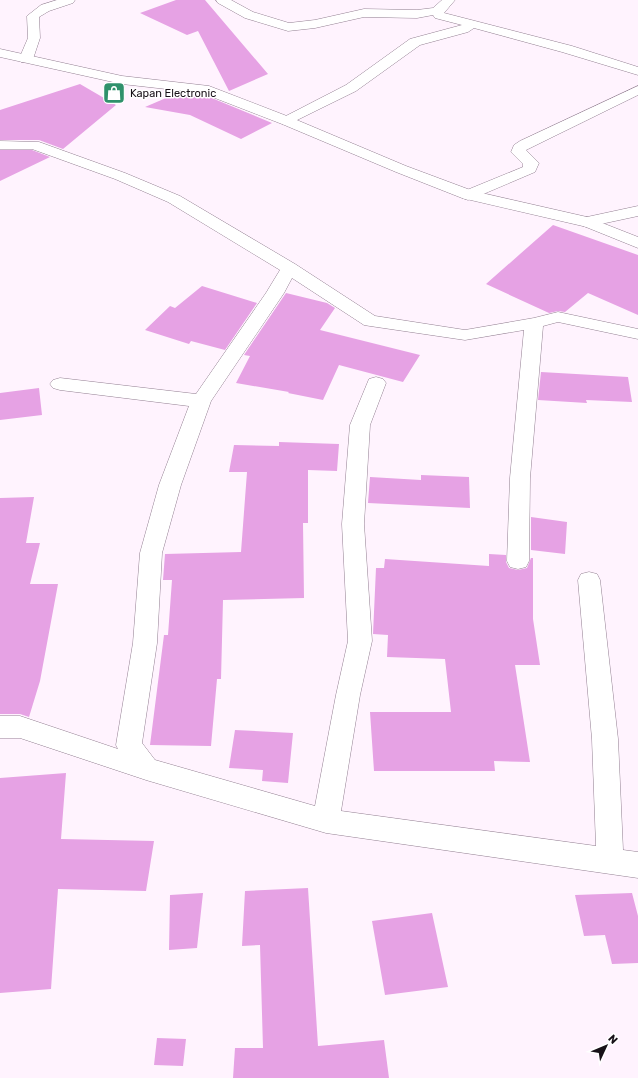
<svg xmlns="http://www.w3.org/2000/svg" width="638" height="1078" viewBox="0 0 638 1078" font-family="Rubik,sans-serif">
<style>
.building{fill:#e6a2e4}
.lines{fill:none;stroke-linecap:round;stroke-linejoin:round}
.street-casing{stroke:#938092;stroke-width:1}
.secondary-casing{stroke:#938092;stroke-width:1}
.street{fill:#fff;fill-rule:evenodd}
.secondary{fill:#fff;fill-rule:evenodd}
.labels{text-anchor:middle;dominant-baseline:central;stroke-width:3;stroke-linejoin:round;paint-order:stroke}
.far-poi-label{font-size:11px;fill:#181118;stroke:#fff;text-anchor:start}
</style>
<rect width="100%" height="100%" fill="#fff3fe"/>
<path class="building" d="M 176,0 L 205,0 L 268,74 L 229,91 L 198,31 L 187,35 L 140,13 Z
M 80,84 L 116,105 L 63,149 L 39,140 L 0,140 L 0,110 Z
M 180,92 L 202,94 L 272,123 L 241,139 L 190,115 L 145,107 Z
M 0,150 L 32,150 L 50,157 L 0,181 Z
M 553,225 L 638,255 L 638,315 L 588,293 L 565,312 L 558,311 L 549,313 L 486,284 Z
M 202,286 L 257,303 L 225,350 L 191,341 L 189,344 L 145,330 L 170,306 L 175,308 Z
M 286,293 L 327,303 L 335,308 L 320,330 L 420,355 L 403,382 L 339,365 L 323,400 L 288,393 L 289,392 L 236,383 L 250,356 L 244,355 Z
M 541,372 L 628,377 L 632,402 L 586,400 L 587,403 L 538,400 Z
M 39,388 L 42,415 L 0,420 L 0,393 Z
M 279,442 L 339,444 L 337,471 L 308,470 L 308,523 L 303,523 L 304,598 L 223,600 L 221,679 L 217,679 L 211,746 L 150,745 L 164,635 L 168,635 L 172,580 L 163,580 L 165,554 L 241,552 L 247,472 L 229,472 L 234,445 L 279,446 Z
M 421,475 L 469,477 L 470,508 L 368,503 L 370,477 L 421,480 Z
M 34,497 L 26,543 L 40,543 L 30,584 L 58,584 L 40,681 L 29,717 L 20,714 L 0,714 L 0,498 Z
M 531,517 L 567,522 L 565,554 L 531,550 Z
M 489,554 L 506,555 L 506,562 L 509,568 L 518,570 L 527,568 L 531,558 L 533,558 L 533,619 L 540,665 L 515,665 L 530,762 L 494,761 L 495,771 L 374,771 L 370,712 L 451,712 L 445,659 L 387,657 L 388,635 L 373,634 L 376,568 L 384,568 L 385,559 L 489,566 Z
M 235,730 L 293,733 L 288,783 L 262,781 L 263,770 L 229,768 Z
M 66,773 L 61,839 L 154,841 L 146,891 L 58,889 L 51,989 L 0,993 L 0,778 Z
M 308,888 L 318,1046 L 384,1040 L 389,1078 L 233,1078 L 235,1048 L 263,1048 L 260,945 L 242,946 L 245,891 Z
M 203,893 L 197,948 L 169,950 L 170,895 Z
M 632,893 L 638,916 L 638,963 L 612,964 L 605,935 L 584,936 L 575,895 Z
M 432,913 L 448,987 L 385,995 L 372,921 Z
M 157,1038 L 186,1039 L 183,1066 L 154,1065 Z"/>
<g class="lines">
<g class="street-casing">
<path id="street" d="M 57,0 L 75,0 L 73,3 L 49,11 L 39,17 L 40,38 L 33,59 L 31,62 L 21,62 L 19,59 L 28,38 L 27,16 L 41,5 Z
M 216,0 L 231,0 L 253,12 L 289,23 L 315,20 L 364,9 L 417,10 L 433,8 L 442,0 L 455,0 L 444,13 L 572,46 L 638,67 L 638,75 L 562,52 L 474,28 L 468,32 L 420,45 L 356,91 L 287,125 L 282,124 L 280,121 L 282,118 L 346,85 L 410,39 L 462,25 L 435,18 L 433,15 L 417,18 L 364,17 L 315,28 L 288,31 L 245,18 L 218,3 Z
M 638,86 L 638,95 L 526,150 L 539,163 L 535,172 L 474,198 L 468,200 L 462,198 L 460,195 L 462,192 L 523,167 L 523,164 L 511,152 L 514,145 L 520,141 Z
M 0,141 L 39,142 L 125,173 L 180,196 L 295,264 L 375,316 L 465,330 L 534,318 L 558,312 L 638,329 L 638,339 L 558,322 L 543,326 L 530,478 L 529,561 L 526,567 L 518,569 L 510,567 L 507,561 L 510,478 L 524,330 L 465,340 L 370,326 L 364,325 L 292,278 L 284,293 L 211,401 L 181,485 L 162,553 L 157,643 L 142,743 L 155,760 L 315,806 L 336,695 L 348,641 L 342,524 L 350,425 L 369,379 L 376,377 L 383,379 L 386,383 L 370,425 L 364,524 L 372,641 L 360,695 L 341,811 L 596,846 L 592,739 L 578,580 L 581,574 L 589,572 L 597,574 L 600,580 L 618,739 L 623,850 L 638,852 L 638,878 L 326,833 L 146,780 L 20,738 L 0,738 L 0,716 L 20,716 L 118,749 L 116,745 L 133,643 L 140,553 L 159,485 L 189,406 L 60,390 L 53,388 L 50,384 L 53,380 L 60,378 L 196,394 L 266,293 L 280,270 L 168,202 L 115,179 L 32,149 L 0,149 Z
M 587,217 L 638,237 L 638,248 L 581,225 L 579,222 L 581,219 Z"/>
</g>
<g class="secondary-casing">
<path id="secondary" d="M 0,49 L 122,76 L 209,86 L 292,118 L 406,166 L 473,191 L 587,217 L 638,206 L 638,216 L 587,227 L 462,198 L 396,172 L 282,124 L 202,93 L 122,84 L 0,57 Z"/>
</g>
<use href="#street" class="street"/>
<use href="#secondary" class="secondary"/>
</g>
<defs>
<g id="shop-square" transform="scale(1.15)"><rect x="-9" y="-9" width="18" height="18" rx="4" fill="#2f916b" stroke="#fff"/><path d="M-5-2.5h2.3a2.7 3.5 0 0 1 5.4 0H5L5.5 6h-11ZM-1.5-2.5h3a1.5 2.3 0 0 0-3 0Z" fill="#fff"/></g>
</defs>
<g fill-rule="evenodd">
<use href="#shop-square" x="114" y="93"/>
</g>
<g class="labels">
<g class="far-poi-label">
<text x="130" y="93">Kapan Electronic</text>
</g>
</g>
<g transform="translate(606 1046) rotate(46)" stroke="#ffffff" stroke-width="3" paint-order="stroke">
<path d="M0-3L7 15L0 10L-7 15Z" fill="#181118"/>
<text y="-6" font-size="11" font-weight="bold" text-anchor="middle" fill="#181118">N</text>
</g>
</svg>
